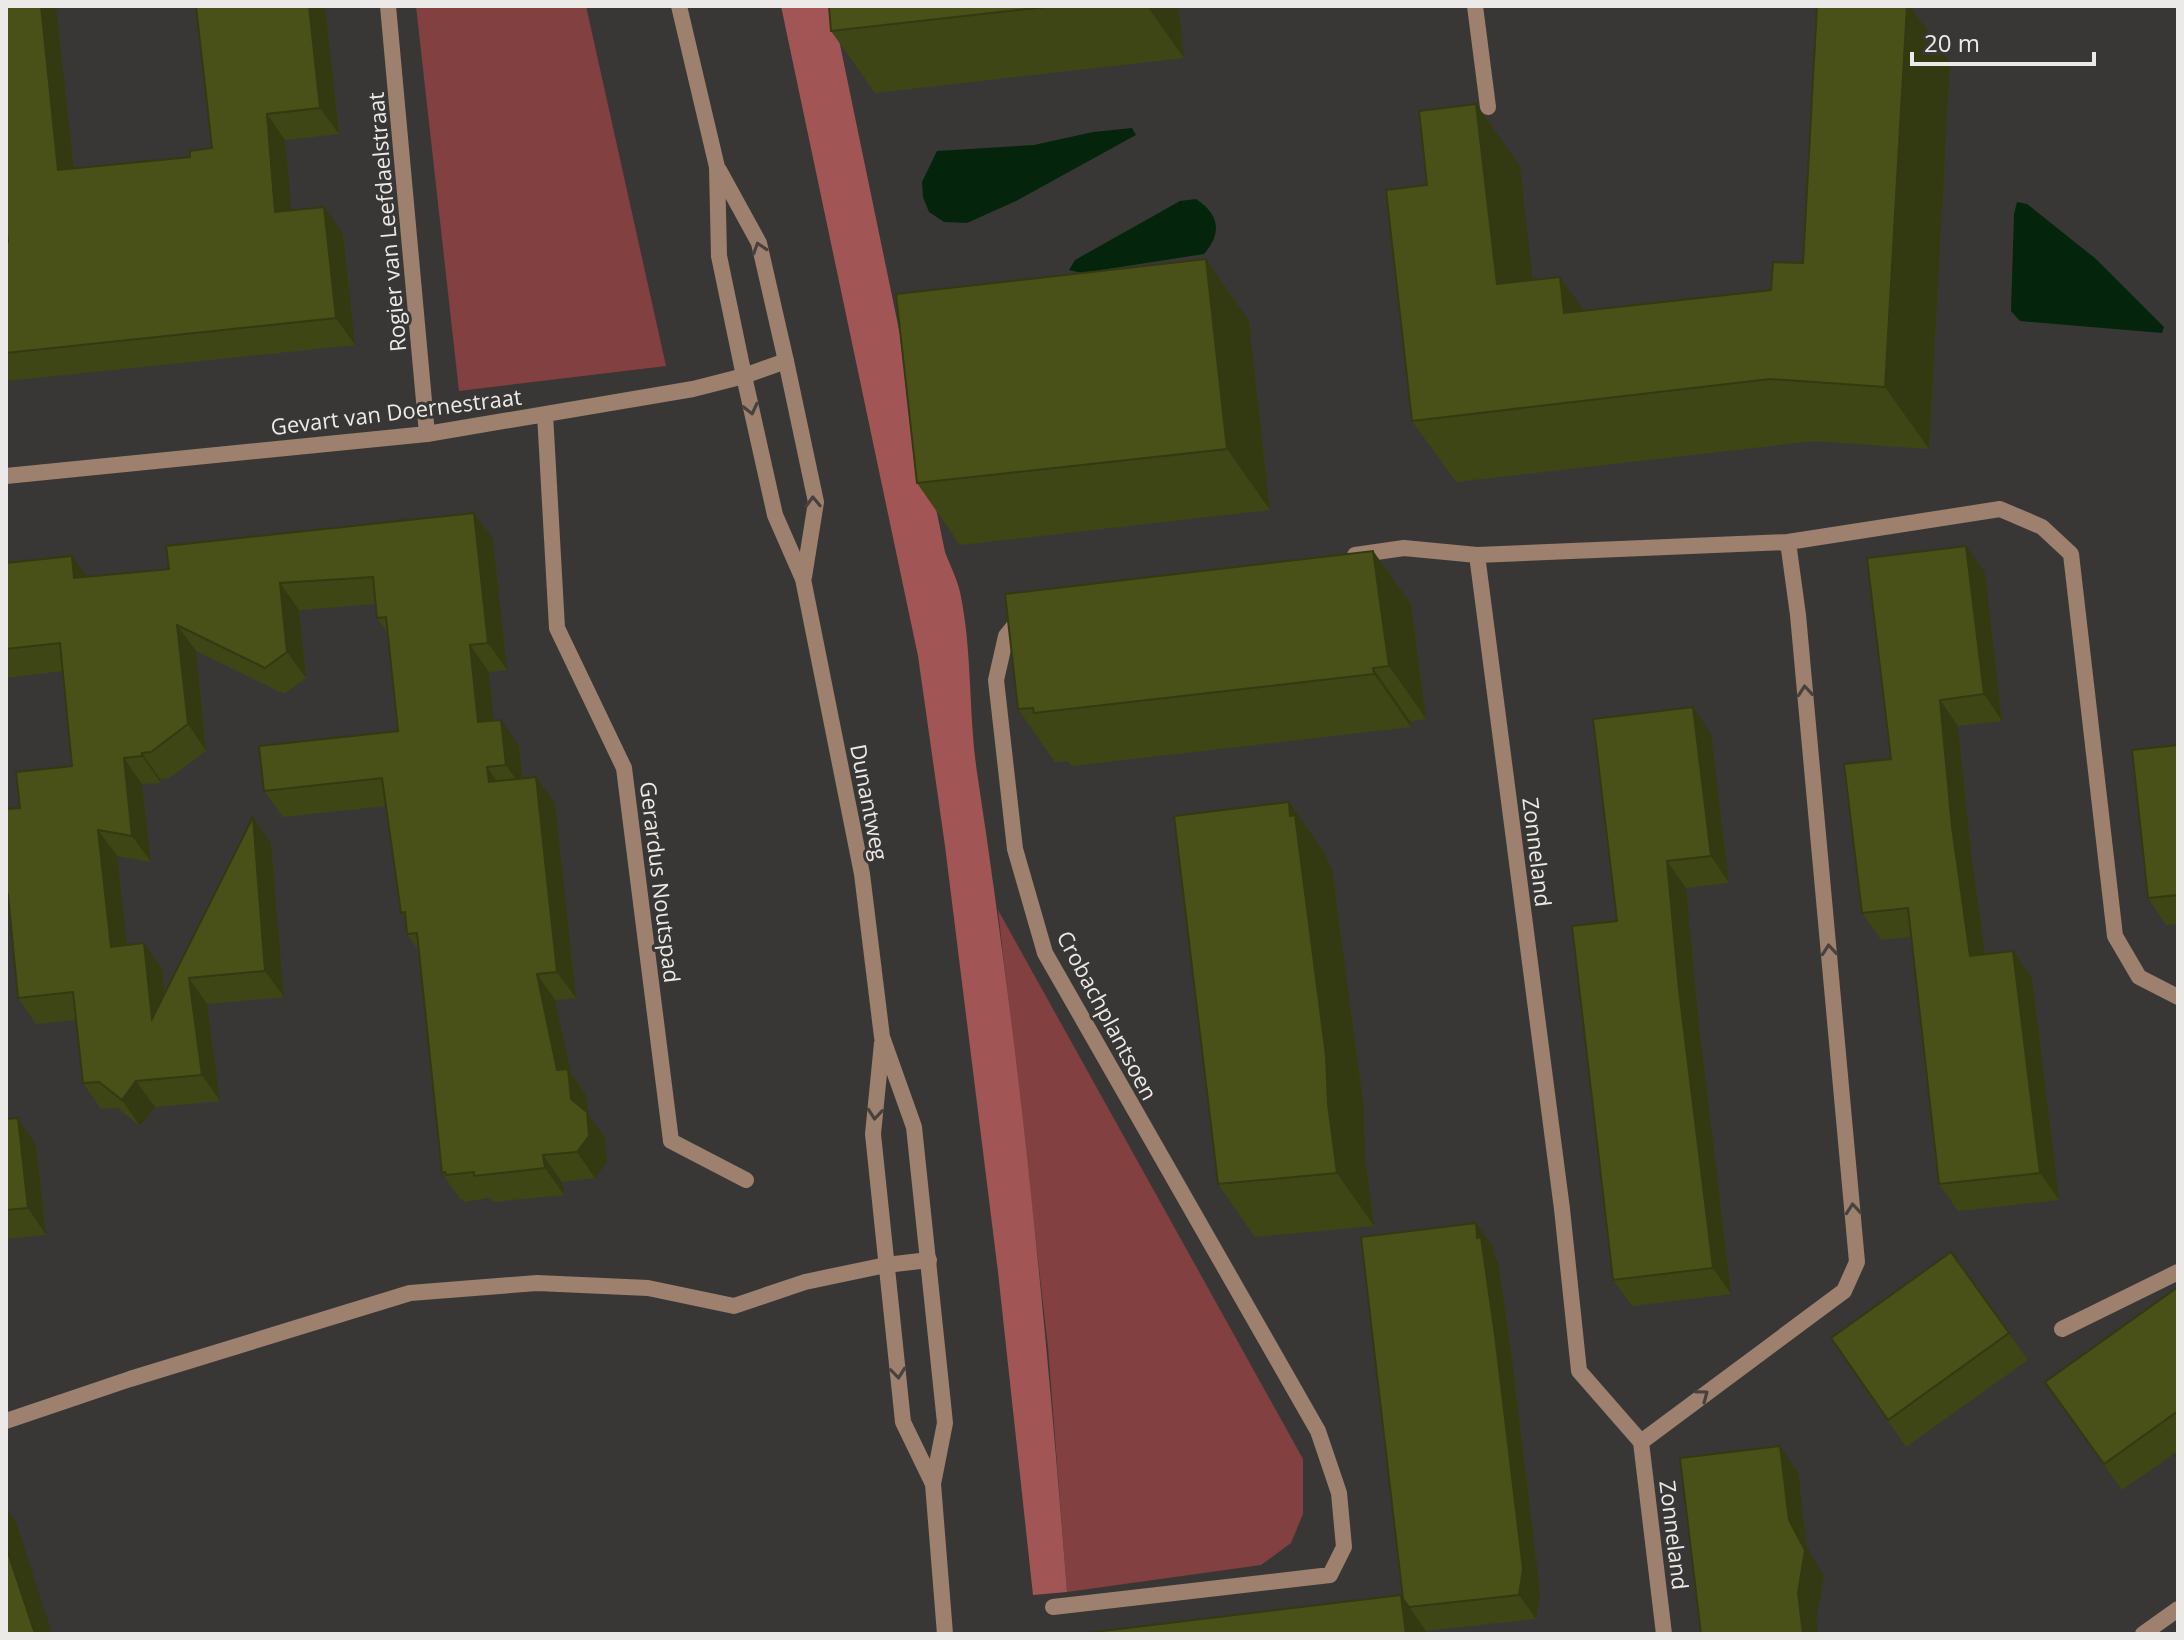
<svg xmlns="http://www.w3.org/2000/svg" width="2184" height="1640" viewBox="0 0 2184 1640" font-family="'Open Sans',sans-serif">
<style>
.green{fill:#824040}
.forest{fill:#a15655}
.water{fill:#04250c}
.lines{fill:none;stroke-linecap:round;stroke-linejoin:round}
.minor{stroke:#9d806e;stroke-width:16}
.tertiary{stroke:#9d806e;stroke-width:16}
.wall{fill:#3f4615}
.shaded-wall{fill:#333911}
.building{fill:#495118;stroke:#333911;stroke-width:2}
.oneway{stroke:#48423e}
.labels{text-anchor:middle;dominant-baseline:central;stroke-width:6;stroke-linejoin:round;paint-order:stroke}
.street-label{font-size:22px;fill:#ebeae8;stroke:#393735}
</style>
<rect width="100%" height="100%" fill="#393735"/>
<path class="green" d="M 416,6 L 586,6 L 666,366 L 459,391 Z
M 998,910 L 1303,1459 L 1303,1514 L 1291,1543 L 1261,1565 L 1067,1592 L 1048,1347 Z"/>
<path class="forest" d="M 781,6 L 832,6 L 945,552 C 950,565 957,579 960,592 C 973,653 968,717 978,779 C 1019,1049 1046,1320 1067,1592 L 1033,1595 L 998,1272 L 945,846 L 918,656 Z"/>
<path class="water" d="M 1132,128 L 1136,135 L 1016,201 L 967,223 L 944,222 L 929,212 L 923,197 L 922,182 L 937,151 L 1034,145 L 1093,132 Z
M 1196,199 C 1220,215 1222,233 1204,254 L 1082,273 L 1069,270 L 1075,260 L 1180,201 Z
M 2017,202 L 2027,204 L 2096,259 L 2164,327 L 2162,333 L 2020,321 L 2011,311 L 2014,214 Z"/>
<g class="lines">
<path class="minor" d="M 388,6 L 427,434
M 1475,6 L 1488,107
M 545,414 L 557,628 L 624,768 L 671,1141 L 746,1180
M 6,476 L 427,434 L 693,389 L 744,376 L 786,361
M 1355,555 L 1404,548 L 1477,555
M 1023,615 L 1006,636 L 996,680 L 1015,849 L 1045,953 L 1318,1431 L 1339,1493 L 1344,1547 L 1330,1575 L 1053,1607
M 2062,1329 L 2178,1272
M 6,1421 L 130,1379 L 410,1293 L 537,1283 L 648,1288 L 734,1306 L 805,1282 L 886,1265 L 929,1260
M 1641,1442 L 1844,1291 L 1857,1262 L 1798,615 L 1788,542 L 2000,509 L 2042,527 L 2071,554 L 2115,936 L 2139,977 L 2178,997
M 1664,1634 L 1641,1442 L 1579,1371 L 1562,1209 L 1477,555 L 1788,542
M 2143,1634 L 2178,1609"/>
<path class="tertiary" d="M 679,6 L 717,167 L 719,256 L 744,376 L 775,515 L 803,579 L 862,874 L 882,1037 L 914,1127 L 945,1423 L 933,1484 L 945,1634
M 719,170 L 759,243 L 786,361 L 816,502 L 804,577
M 882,1043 L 873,1134 L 903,1422 L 933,1484"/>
</g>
<path class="wall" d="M 56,6 L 74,169 L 190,157 L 212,148 L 325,6 L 339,134 L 285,140 L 291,211 L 343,234 L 355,345 L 6,381 L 6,242 L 8,242 Z
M 829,6 L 1178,6 L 1184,58 L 875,93 L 831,31 Z
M 1817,6 L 1910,6 L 1950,63 L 1929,449 L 1814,441 L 1456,482 L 1412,421 L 1427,185 L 1476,104 L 1520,166 L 1532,280 L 1584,311 L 1771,290 L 1803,263 Z
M 1206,259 L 1249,321 L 1270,510 L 960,545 L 917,483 Z
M 493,539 L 507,670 L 489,672 L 493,720 L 519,746 L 523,778 L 536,777 L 555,803 L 576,998 L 555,1000 L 571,1073 L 586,1095 L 588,1114 L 605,1138 L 607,1162 L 595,1178 L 562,1182 L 564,1195 L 493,1202 L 490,1198 L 464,1202 L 462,1199 L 460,1199 L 442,1173 L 418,950 L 407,934 L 406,919 L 401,913 L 386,806 L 283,817 L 264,791 L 398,731 L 388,634 L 377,618 L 376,604 L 299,610 L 306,678 L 284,694 L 196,651 L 206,751 L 169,778 L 160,779 L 161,783 L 142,784 L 151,862 L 117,856 L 126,945 L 162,969 L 165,993 L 271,843 L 284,997 L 207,1004 L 220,1101 L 155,1107 L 140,1126 L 118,1108 L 101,1109 L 83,1083 L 76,1020 L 36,1024 L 18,998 L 9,906 L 6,902 L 6,809 L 20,808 L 72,766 L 63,671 L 6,678 L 6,563 L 87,577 Z
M 1373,551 L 1411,604 L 1426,719 L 1410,721 L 1411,727 L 1072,766 L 1068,761 L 1055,762 L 1018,709 Z
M 1985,573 L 2002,721 L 1958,726 L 1971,853 L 1985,955 L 2013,951 L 2032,978 L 2059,1200 L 1958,1211 L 1939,1184 L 1911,937 L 1881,940 L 1862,913 L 1891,759 Z
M 1711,734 L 1729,883 L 1686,888 L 1698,1016 L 1731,1294 L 1632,1306 L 1613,1280 L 1617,921 Z
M 2178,745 L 2178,924 L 2166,925 L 2148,898 Z
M 1289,802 L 1326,855 L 1327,860 L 1332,868 L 1364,1109 L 1365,1157 L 1374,1226 L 1255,1237 L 1218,1184 Z
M 18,1118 L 36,1145 L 46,1235 L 6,1239 L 6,1119 Z
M 1493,1247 L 1494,1255 L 1498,1262 L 1512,1359 L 1540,1593 L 1536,1619 L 1426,1631 L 1428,1634 L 1078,1634 L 1403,1599 Z
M 1951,1252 L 2028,1360 L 1906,1447 L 1831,1338 Z
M 2178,1287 L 2178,1451 L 2122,1490 L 2045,1382 Z"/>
<path class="shaded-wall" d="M 41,6 L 56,6 L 77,197 L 58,170 Z
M 309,6 L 325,6 L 339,134 L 320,108 Z
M 1147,6 L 1178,6 L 1184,58 Z
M 1907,6 L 1910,6 L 1950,63 L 1929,449 L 1885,387 Z
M 1476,104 L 1520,166 L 1540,346 L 1497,284 Z
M 267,114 L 285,140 L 294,239 L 275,212 Z
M 324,207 L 343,234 L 355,345 L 336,318 Z
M 1206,259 L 1249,321 L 1270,510 L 1227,449 Z
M 1560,277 L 1604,339 L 1564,313 Z
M 474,513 L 493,539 L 507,670 L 488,643 Z
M 1966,546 L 1985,573 L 2002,721 L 1984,694 Z
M 1373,551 L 1411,604 L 1426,719 L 1389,666 Z
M 72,556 L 91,582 L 74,578 Z
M 280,583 L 299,610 L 306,678 L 287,652 Z
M 177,625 L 196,651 L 206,751 L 188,724 Z
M 470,645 L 489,672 L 496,748 L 478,722 Z
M 1373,668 L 1410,721 L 1411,727 L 1374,674 Z
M 1940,700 L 1958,726 L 1971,853 L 1989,983 L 1970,956 L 1952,827 Z
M 1693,707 L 1711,734 L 1729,883 L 1711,856 Z
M 501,720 L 519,746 L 524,791 L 506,765 Z
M 142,753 L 160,779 L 161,783 L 142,756 Z
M 124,758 L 142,784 L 151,862 L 132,836 Z
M 487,767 L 505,793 L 489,782 Z
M 536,777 L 555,803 L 576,998 L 557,972 Z
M 1289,802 L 1326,855 L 1327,860 L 1332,868 L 1364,1109 L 1365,1157 L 1374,1226 L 1337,1173 L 1290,816 Z
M 253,817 L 271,843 L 284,997 L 265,971 Z
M 98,830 L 117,856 L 130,973 L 111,947 Z
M 1667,861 L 1686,888 L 1698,1016 L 1731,1294 L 1713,1268 L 1679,990 Z
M 144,943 L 162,969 L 171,1045 L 152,1019 Z
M 2013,951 L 2032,978 L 2059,1200 L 2040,1173 Z
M 537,974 L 555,1000 L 571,1073 L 586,1095 L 588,1114 L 605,1138 L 607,1162 L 595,1178 L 577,1152 L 571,1099 L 557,1070 Z
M 189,978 L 207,1004 L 220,1101 L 202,1075 Z
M 136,1081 L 155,1107 L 140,1126 L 122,1100 Z
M 18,1118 L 36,1145 L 46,1235 L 28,1208 Z
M 543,1155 L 562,1182 L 564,1195 L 545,1168 Z
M 1476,1223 L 1493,1247 L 1494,1255 L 1498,1262 L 1512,1359 L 1540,1593 L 1536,1619 L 1519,1595 Z
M 1780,1446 L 1798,1473 L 1807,1547 L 1824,1576 L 1816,1620 L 1818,1634 L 1803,1634 Z
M 6,1508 L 16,1522 L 52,1634 L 35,1634 L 6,1547 Z
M 1401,1595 L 1428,1634 L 1406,1634 Z"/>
<path class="building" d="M 6,6 L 41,6 L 58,170 L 190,157 L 190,151 L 212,148 L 196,6 L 309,6 L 320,108 L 267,114 L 275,212 L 324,207 L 336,318 L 6,353 L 6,242 L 8,242 L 6,226 Z
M 829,6 L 1054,6 L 831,31 Z
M 1817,6 L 1907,6 L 1885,387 L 1770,379 L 1412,421 L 1386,190 L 1427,185 L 1419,111 L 1476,104 L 1497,284 L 1560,277 L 1564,313 L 1771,290 L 1773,262 L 1803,263 Z
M 1206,259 L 1227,449 L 917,483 L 896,294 Z
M 474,513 L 488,643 L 470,645 L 478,722 L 501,720 L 506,765 L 487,767 L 489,782 L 536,777 L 557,972 L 537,974 L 557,1070 L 568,1069 L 571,1099 L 587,1112 L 589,1136 L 577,1152 L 543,1155 L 545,1168 L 474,1176 L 474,1172 L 446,1175 L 445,1172 L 442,1173 L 417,933 L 407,934 L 405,912 L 401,913 L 382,778 L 264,791 L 259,746 L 398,731 L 386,617 L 377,618 L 373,577 L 280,583 L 287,652 L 265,668 L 177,625 L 188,724 L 151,752 L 142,753 L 142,756 L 124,758 L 132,836 L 98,830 L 111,947 L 144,943 L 152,1019 L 253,817 L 265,971 L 189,978 L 202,1075 L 136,1081 L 122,1100 L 99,1082 L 83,1083 L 73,992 L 18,998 L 8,895 L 6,896 L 6,809 L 20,808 L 16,772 L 72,766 L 60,643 L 6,649 L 6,563 L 72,556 L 74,578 L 169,569 L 166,546 Z
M 1966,546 L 1984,694 L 1940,700 L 1952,827 L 1970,956 L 2013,951 L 2040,1173 L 1939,1184 L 1908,908 L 1862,913 L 1844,764 L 1891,759 L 1867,558 Z
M 1373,551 L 1389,666 L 1373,668 L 1374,674 L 1034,713 L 1033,708 L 1018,709 L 1005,594 Z
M 1693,707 L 1711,856 L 1667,861 L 1679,990 L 1713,1268 L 1613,1280 L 1572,926 L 1617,921 L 1593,719 Z
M 2178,745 L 2178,895 L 2148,898 L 2132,750 Z
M 1289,802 L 1290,816 L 1295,815 L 1326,1056 L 1328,1104 L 1337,1173 L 1218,1184 L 1174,816 Z
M 18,1118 L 28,1208 L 6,1210 L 6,1119 Z
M 1476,1223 L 1477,1238 L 1481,1237 L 1495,1335 L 1523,1569 L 1519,1595 L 1409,1607 L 1403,1599 L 1361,1237 Z
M 1951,1252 L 2009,1333 L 1888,1420 L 1831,1338 Z
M 2178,1287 L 2178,1411 L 2104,1464 L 2045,1382 Z
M 1780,1446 L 1789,1520 L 1805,1550 L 1798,1593 L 1803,1634 L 1701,1634 L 1680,1458 Z
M 6,1547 L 35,1634 L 6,1634 Z
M 1401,1595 L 1406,1634 L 1078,1634 Z"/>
<defs><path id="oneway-chevron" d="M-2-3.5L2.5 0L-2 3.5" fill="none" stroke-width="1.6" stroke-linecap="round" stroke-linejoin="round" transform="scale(2)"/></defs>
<g class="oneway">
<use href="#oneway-chevron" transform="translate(759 248) rotate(-108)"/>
<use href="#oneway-chevron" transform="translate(751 409) rotate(77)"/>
<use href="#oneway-chevron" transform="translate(813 502) rotate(-92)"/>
<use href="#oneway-chevron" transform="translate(1805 691) rotate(-95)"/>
<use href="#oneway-chevron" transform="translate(1829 950) rotate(-95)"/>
<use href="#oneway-chevron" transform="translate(875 1114) rotate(95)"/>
<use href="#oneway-chevron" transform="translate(1853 1209) rotate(-95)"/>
<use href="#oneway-chevron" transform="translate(898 1373) rotate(84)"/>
<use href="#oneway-chevron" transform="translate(1703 1395) rotate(-37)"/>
</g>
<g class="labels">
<g class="street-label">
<text transform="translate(386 222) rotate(-95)">Rogier van Leefdaelstraat</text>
<text transform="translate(396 411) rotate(-7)">Gevart van Doernestraat</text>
<text transform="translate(870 802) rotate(79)">Dunantweg</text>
<text transform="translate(1538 852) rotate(83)">Zonneland</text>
<text transform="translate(661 882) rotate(83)">Gerardus Noutspad</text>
<text transform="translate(1108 1015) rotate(62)">Crobachplantsoen</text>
<text transform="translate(1675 1535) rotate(83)">Zonneland</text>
</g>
</g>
<rect width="2184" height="1640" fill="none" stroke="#ebeae8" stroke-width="16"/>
<path d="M1912 52v12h182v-12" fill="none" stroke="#ebeae8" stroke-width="4"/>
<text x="1924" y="52" font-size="24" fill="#ebeae8" stroke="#393735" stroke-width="6" paint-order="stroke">20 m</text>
</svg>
